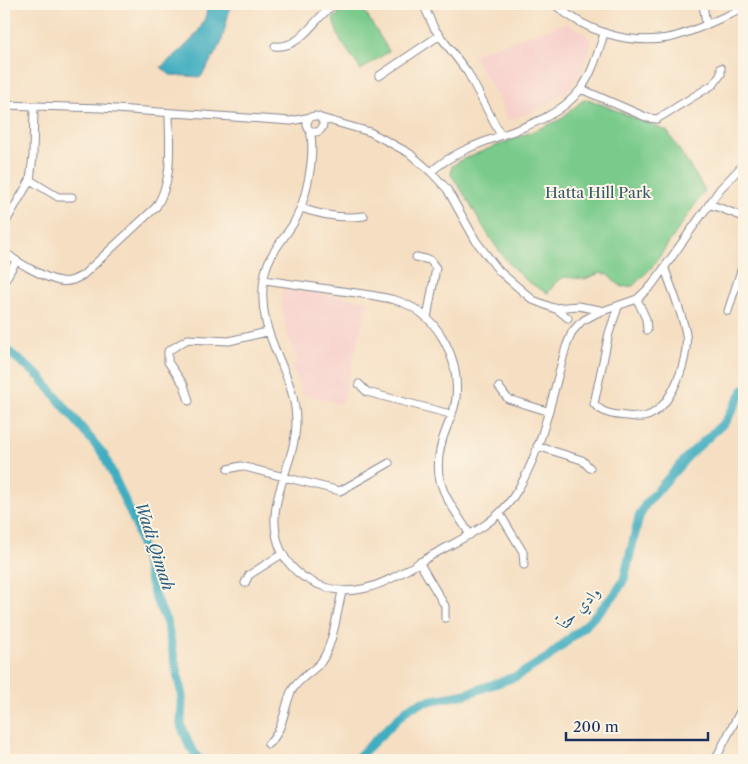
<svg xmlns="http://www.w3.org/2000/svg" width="748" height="764" viewBox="0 0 748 764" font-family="'Libre Caslon Text',Amiri,serif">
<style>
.built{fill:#f7d0cb}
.green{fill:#79ca8b;stroke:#4a7c74}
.water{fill:#41adc0;stroke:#2e6e8f}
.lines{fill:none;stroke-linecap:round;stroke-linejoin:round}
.river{stroke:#41adc0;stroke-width:9}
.minor-casing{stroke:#888690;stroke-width:9}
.minor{stroke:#fff;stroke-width:7}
.labels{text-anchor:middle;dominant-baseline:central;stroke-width:4;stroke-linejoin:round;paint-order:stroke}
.park-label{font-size:15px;fill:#325669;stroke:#fcf5e5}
.water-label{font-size:16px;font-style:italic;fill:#285b80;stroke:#fcf5e5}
</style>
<rect width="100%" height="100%" fill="#fcf5e5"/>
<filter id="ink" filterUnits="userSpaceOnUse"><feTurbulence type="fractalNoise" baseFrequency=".02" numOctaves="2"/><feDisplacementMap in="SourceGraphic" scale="10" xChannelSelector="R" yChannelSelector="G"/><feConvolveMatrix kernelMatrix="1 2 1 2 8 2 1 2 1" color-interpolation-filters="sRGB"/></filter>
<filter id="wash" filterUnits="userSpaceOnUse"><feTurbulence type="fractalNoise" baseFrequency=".0096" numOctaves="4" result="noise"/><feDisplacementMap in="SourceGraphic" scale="20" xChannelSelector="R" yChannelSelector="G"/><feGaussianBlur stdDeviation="1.12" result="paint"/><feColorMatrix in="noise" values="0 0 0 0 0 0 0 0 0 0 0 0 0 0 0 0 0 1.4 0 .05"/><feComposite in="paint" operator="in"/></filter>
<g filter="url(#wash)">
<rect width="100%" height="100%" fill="#f5dec1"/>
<path class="built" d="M 566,23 L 587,35 L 591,43 L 580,74 L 570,88 L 554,101 L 530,113 L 510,120 L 507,118 L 497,95 L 472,54 Z
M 282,288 L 368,301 L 342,404 L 302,394 L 292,366 L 299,361 L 289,340 L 282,310 Z"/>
<path class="green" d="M 347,4 L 360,4 L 389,51 L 361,70 L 339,38 L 333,19 L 339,14 L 338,10 Z
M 588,99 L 667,131 L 705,190 L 653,266 L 633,286 L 622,287 L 608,275 L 600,273 L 585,279 L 564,277 L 556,282 L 548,293 C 499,272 481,215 451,175 L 452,166 L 463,159 L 546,126 L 559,120 L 582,101 Z"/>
<path class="water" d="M 207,4 L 231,4 L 221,44 L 201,77 L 170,75 L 161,67 C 180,51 208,31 207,4 Z"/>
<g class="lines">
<path class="river" d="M 4,348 L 40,377 L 104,455 L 136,525 L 155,597 L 167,623 L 182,696 L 181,725 L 189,745 L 199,760
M 355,760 L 409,708 L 423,702 L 466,694 L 517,676 L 547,658 L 588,623 L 616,593 L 624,579 L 639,517 L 645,505 L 688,456 L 726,421 L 744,389"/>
</g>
</g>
<g filter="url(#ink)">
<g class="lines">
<g class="minor-casing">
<path id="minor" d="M 423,4 L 434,28 L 468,73 L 500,134
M 554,4 C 585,31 627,45 668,38 C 695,33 719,17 744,9
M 703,4 L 706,24
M 275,46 C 302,49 314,17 335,4
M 379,76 L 440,35
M 581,89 L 648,118 L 657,119 L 714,84 L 721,74 L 721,68
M 4,105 L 101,108 L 291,121 L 311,117
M307 124a8 8 0 1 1 16 0a8 8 0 1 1-16 0Z
M 321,118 L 370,132 L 409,153 L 431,172 L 447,189 L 476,241 L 499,271 L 533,300 L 558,310 L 568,318
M 310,130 C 316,155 306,203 293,224 C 281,243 267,256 264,278 C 255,339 296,369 296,422 C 296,464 265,500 278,542 C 282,557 294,572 307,579 C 356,608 393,577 436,553 C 463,538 493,525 511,500 C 541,459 552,395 566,347 L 572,332 L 580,323
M 431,172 C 473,133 546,134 580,90 C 592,75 598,52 604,34
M 30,180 L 58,197 L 72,197
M 709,204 L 744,217
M 301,208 C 321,215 343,219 364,216
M 4,225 L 30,180 L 33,156 L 34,106
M 4,250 C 11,260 47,279 60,281 C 69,283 76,279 83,275 L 156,207 C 174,179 169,145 169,113
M 416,257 L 430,260 L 436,268 L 427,318
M 264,280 C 288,283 311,287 335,290 C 355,293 376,295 395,300 C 437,312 460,357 456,398 C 455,411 447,425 443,438 C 429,483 448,498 470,535
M 4,282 L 16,261
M 637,299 L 646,319 L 647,330
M 618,307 L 609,333 L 594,404 C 605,416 620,415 636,417 C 668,422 690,359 686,334 C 682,313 672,290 665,269
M 554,308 L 578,306 L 600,310
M 728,311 L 744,261
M 584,320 L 597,313 L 637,299 L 652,285 L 720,189 L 744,164
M 359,384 L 367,392 L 378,395 L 450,414
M 499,387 L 508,399 L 547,411
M 189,401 L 184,385 L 168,362 L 168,351 L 188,339 L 229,341 L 267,332
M 537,446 L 582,460 L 590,468
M 228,469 L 241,466 L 340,491 L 389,463
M 500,514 L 523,552 L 524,565
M 419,562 L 445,606 L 445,618
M 245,583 L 249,575 L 282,554
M 268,744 C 283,733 284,708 291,692 C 298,678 312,673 321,662 C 333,646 337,612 342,592
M 715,760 L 744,704"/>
</g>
<use href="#minor" class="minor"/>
</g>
</g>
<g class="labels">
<g class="park-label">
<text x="598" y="192">Hatta Hill Park</text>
</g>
<g class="water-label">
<text transform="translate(155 546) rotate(72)">Wadi Qimah</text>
<text transform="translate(579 607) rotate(-46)">وادي حتّا</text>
</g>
</g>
<rect width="748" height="764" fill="none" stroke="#fcf5e5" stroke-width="20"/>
<path d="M566 732v8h142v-8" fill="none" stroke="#1b2f5e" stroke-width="2.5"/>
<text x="573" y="732" font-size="15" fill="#1b2f5e" stroke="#fcf5e5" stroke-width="4" paint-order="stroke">200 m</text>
</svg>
